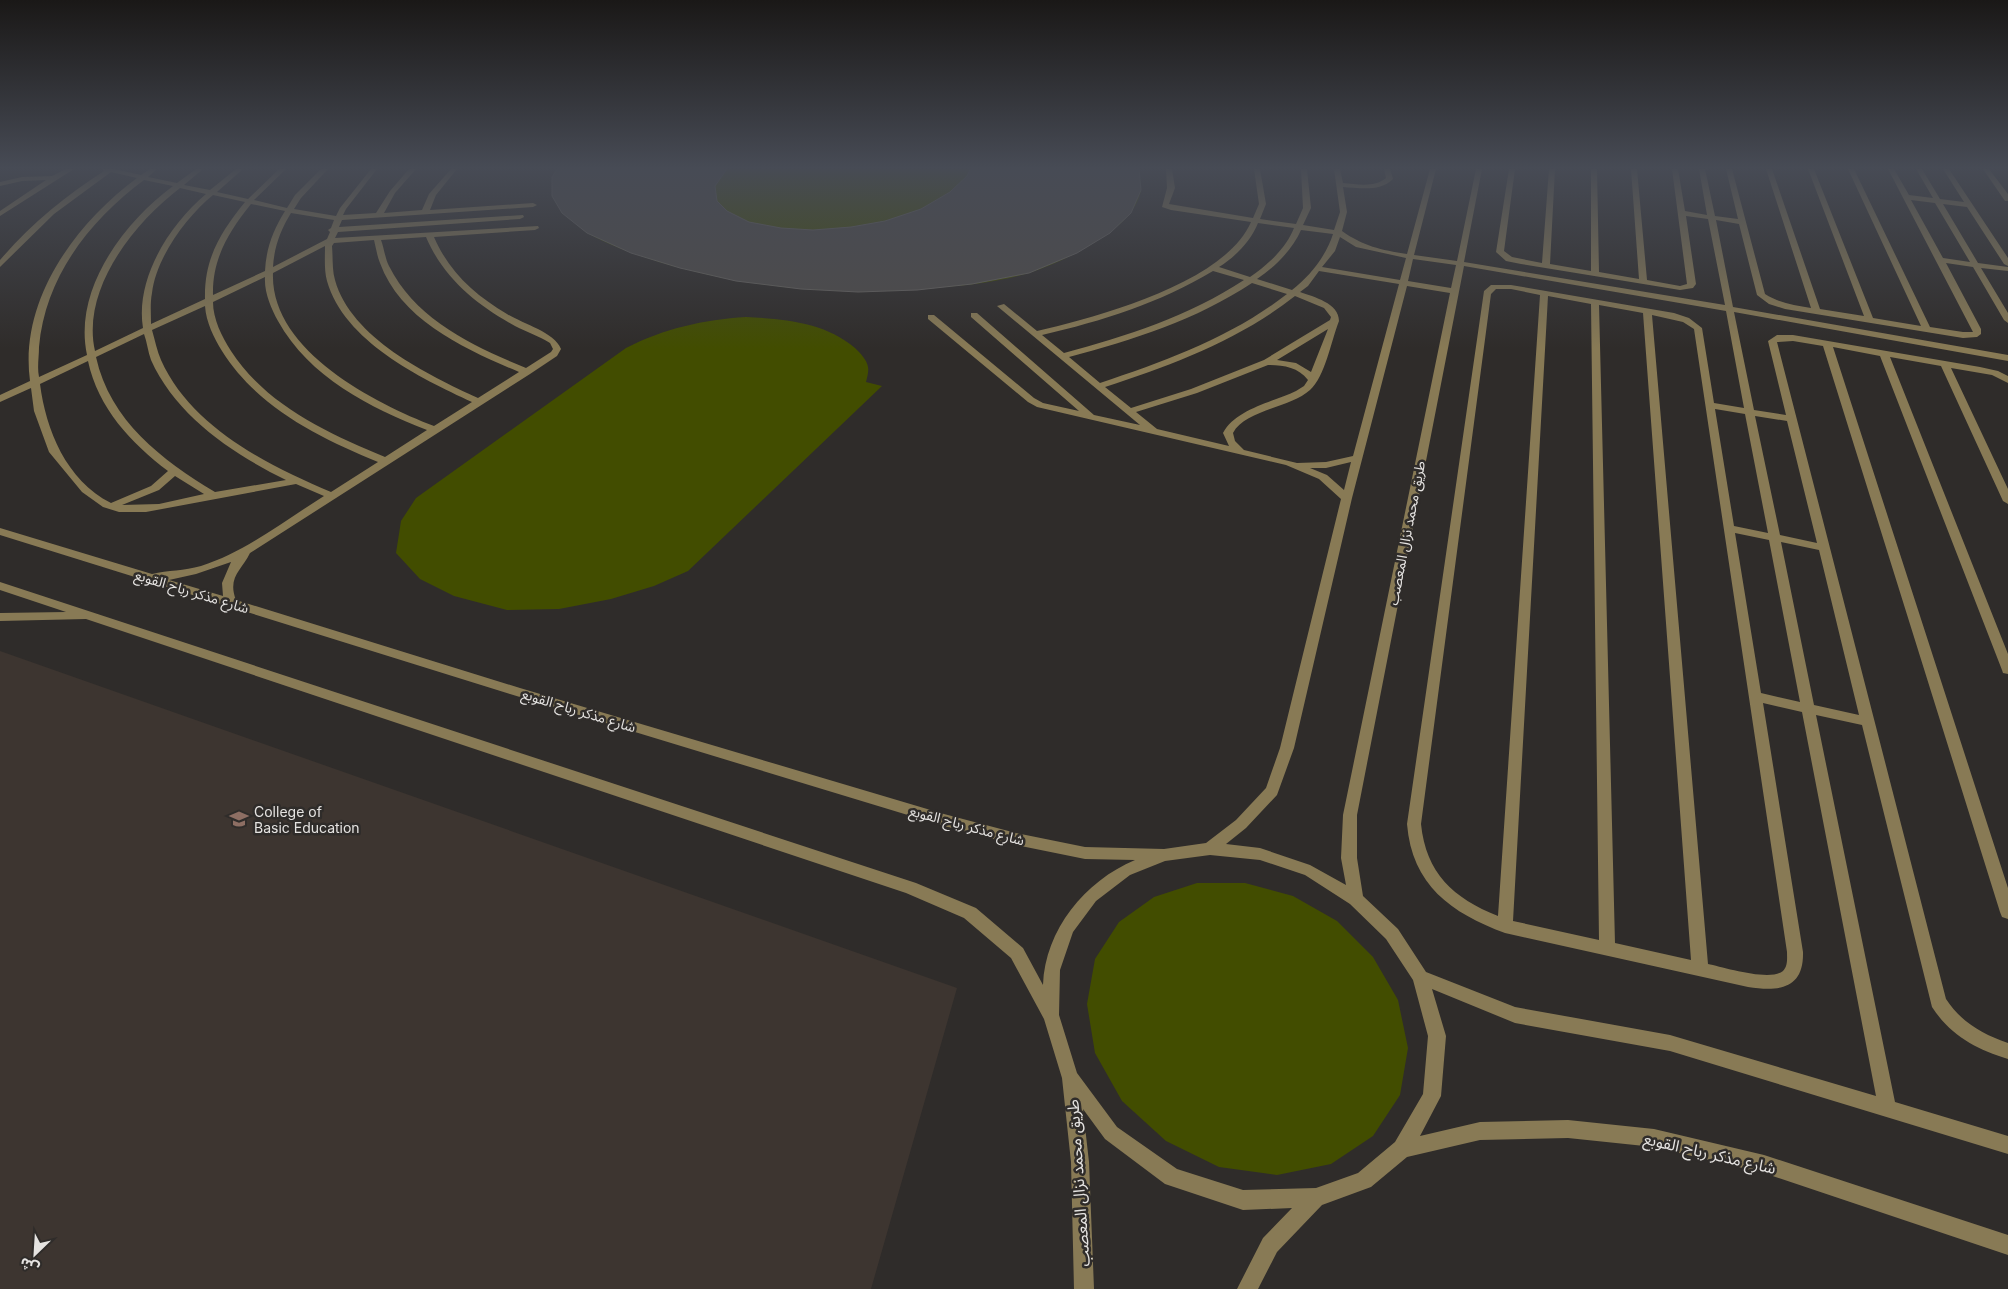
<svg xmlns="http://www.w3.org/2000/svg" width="2008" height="1289" viewBox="0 0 2008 1289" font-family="Inter,'Noto Sans Arabic',sans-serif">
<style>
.built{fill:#3d3530}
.green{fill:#424d00}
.building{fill:#4e4b49;stroke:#64615e}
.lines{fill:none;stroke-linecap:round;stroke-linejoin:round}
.minor{fill:#887a55;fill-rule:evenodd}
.labels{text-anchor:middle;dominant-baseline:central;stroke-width:5;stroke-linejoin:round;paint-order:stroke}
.street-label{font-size:14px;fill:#e5e3e1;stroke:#2f2c2a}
.poi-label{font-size:14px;fill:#e5e3e1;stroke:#2f2c2a;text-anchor:start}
.near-street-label{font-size:16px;fill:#e5e3e1;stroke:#2f2c2a}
</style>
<rect width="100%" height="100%" fill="#2f2c2a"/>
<path class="built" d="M 0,651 L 957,988 L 871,1289 L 0,1289 Z"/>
<path class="green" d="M 557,169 L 1139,169 C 1139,176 1142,185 1141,191 C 1135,217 1111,232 1090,245 C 1072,256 1050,266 1029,273 C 1001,281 971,285 943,287 C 848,297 750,289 659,262 C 635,254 610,246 589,234 C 577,227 562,206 552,196 L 552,177 Z
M 746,317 C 784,319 825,322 855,348 C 860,353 867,360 868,367 C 869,371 867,378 866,382 L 882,386 L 688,571 L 654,586 L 611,599 L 559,609 L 507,610 L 454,596 L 420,579 L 396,553 L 401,521 L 416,498 L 626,348 C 665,328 703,320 746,317 Z
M 1197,883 L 1245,883 L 1293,896 L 1337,921 L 1373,957 L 1398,1000 L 1408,1048 L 1400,1095 L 1373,1136 L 1331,1164 L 1277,1175 L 1219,1167 L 1166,1141 L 1122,1101 L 1095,1053 L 1087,1004 L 1095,959 L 1119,922 L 1154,897 Z"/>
<path class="building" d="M 557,169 L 727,169 L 715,186 L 717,201 L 727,211 L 749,222 L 781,228 L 813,230 L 851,227 L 885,221 L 921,209 L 950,192 L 967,176 L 970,169 L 1139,169 L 1141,190 L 1131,213 L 1110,233 L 1077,253 L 1029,273 L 972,284 L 917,290 L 858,292 L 801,289 L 736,281 L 680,268 L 631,253 L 587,233 L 562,213 L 552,196 L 552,177 Z"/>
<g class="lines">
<path class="minor" d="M 66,169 L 74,169 L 0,216 L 0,211 L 46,180 L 22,181 L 0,186 L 0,182 L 22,177 L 52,176 Z
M 102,169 L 114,169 L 141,175 L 150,169 L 157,169 L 148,177 L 177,183 L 196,169 L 203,169 L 184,185 L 210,190 L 236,169 L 243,169 L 217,192 L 248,199 L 279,169 L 286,169 L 254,200 L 287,208 L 295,195 L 321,169 L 328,169 L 301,198 L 294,209 L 336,216 L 340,208 L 371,169 L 377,169 L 346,209 L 343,215 L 376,213 L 390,191 L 409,169 L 416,169 L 395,193 L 384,213 L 422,210 L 429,194 L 451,169 L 457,169 L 436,195 L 430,210 L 533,203 L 537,205 L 533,207 L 342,220 L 339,227 L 523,215 L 524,217 L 520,219 L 338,232 L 335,238 L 538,226 L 539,228 L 535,230 L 434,237 C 449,272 475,295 507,314 C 523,324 554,332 561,349 L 557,356 L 530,374 L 250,553 C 242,570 227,577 236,600 L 520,688 L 944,814 L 1016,833 L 1085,847 L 1164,849 L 1206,843 L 1236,820 L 1266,788 L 1280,748 L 1341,499 L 1319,479 L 1286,465 L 1037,407 L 1028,402 L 928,319 L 928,315 L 934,315 L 1034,398 L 1043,403 L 1079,411 L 971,317 L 971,313 L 977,313 L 1094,415 L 1140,425 L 997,306 L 1004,304 L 1037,331 C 1097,317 1225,283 1251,222 L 1171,210 L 1162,207 L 1167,188 L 1166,169 L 1172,169 L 1175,188 L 1169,204 L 1253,218 L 1259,204 L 1254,169 L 1260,169 L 1266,204 L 1260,219 L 1296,224 L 1303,208 L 1301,169 L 1307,169 L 1311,208 L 1303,225 L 1334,230 L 1340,212 L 1334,169 L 1340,169 L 1343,183 C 1357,184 1374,188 1386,178 L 1384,169 L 1390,169 L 1393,179 C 1380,192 1360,188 1343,187 L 1347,212 L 1342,231 C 1363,246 1381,250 1407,254 L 1430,169 L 1436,169 L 1414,255 L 1457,261 L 1476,169 L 1482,169 L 1464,262 L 1725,305 L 1708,219 L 1686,216 L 1696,284 L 1693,288 L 1680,290 L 1521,264 L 1506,261 L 1496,252 L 1509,169 L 1515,169 L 1504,251 L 1512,257 L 1542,263 L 1549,169 L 1555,169 L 1550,264 L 1591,271 L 1591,169 L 1597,169 L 1599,272 L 1639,279 L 1631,169 L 1637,169 L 1647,280 L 1680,286 L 1687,284 L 1672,169 L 1678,169 L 1685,211 L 1707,215 L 1699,169 L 1705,169 L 1715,216 L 1738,219 L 1726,169 L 1732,169 L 1765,294 C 1779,303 1794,305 1811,308 L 1766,169 L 1772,169 L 1820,309 L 1864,316 L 1808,169 L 1814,169 L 1873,318 L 1921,326 L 1848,169 L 1854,169 L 1930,327 L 1963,332 L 1973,332 L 1888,169 L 1894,169 L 1909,195 L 1933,198 L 1916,169 L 1922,169 L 1940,199 L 1964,202 L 1943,169 L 1949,169 L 2008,258 L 2008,266 L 2004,264 L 1967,207 L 1943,204 L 1978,263 L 2008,267 L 2008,271 L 1981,268 L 2008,313 L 2008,323 L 2004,320 L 1973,267 L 1946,263 L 1981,329 L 1981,334 L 1977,337 L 1963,338 L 1785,309 L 1769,304 L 1757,295 L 1739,224 L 1716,220 L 1733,307 L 2008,355 L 2008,361 L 1734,312 L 1754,410 L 1786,415 L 1768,341 L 1777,335 L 1793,335 L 1980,367 L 1998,371 L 2008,376 L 2008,383 L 1992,375 L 1951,368 L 2008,489 L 2008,504 L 2003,501 L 1941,366 L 1890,357 L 2008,654 L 2008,674 L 2003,673 L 2002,670 L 1880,356 L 1833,347 L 2008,888 L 2008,919 L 2002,917 L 2000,912 L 1823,346 L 1793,341 L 1777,342 L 1946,999 C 1961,1022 1982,1034 2008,1043 L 2008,1059 C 1976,1049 1951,1036 1932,1007 L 1862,725 L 1816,715 L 1895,1102 L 2008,1136 L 2008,1154 L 1670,1051 L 1515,1023 L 1432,989 L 1446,1036 L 1441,1096 L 1420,1136 L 1480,1122 L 1568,1120 L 1654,1129 L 1764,1155 L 2008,1235 L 2008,1255 L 1764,1173 L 1654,1147 L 1568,1138 L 1480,1140 L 1407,1157 L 1371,1187 L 1322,1205 L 1277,1252 L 1258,1289 L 1237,1289 L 1263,1238 L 1292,1208 L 1243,1210 L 1165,1184 L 1105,1139 L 1083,1109 L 1089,1162 L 1094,1289 L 1074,1289 L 1071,1162 L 1062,1078 L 1044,1019 L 1011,958 L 964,918 L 906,893 L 86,619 L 0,621 L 0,613 L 66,612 L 0,590 L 0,582 L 916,883 L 976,908 L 1023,948 L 1043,985 C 1045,930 1085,881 1135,860 L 1085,859 L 1016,845 L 944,826 L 510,694 L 0,535 L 0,528 L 152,574 C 168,570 184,571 201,566 C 245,552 284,521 324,496 L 296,484 L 146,512 L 119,512 L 103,507 L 82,492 L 49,452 L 34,411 L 31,388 L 0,402 L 0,395 L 30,381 C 19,300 75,224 137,178 L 111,172 L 54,214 L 0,267 L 0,260 C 30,225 65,196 104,171 ZM 144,180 L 173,186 C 123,223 73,290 87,355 L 39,377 C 37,367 39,357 39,347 C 45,277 90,220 144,180 ZM 180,188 L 206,194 C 169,225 135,279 143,328 L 95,351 C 81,289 134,223 180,188 ZM 213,195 L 245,202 C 220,233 204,259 205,299 L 151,324 C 151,314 150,303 152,293 C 156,258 186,217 213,195 ZM 1911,200 L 1935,203 L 1970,262 L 1943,258 ZM 251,204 L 285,211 C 273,230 266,249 265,271 L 213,295 C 212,259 229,231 251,204 ZM 291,213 L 334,220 L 331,228 L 328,230 L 330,232 L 327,239 L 273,267 C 274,247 281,229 291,213 ZM 1258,223 L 1294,228 C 1286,248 1268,265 1250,277 L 1219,267 C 1235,257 1251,241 1258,223 ZM 1301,230 L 1333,234 C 1326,256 1310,276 1292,290 L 1257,279 C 1275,267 1293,249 1301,230 ZM 426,237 C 444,279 477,305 515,326 C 527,332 539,336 550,343 L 553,349 L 551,352 L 526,368 C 473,346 416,320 389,266 C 385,258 384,248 381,240 ZM 1340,237 L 1356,247 L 1406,258 L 1400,280 L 1322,267 L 1335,251 ZM 374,240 C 376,248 377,256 380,263 C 401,321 467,350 519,372 L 478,398 C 428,375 351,338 335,280 C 332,270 333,257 332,246 L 334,243 ZM 325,246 C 325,257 324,270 327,281 C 344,341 420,378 472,402 L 434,426 C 374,403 270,350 273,273 ZM 1413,259 L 1456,265 L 1451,288 L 1408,281 ZM 1464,266 L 1726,311 L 1744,408 L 1714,403 L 1702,328 L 1689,318 L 1674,313 L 1511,285 L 1491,285 L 1484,291 L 1407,824 C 1412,885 1451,913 1505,933 L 1748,987 C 1779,992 1804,989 1803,952 L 1763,703 L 1802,712 L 1876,1096 L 1670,1035 L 1515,1007 L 1426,972 L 1398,929 L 1363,896 L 1357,858 L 1357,815 ZM 1213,271 L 1244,280 C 1189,316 1127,336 1064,353 L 1042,335 C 1102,321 1160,303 1213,271 ZM 1319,271 L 1399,284 L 1353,456 L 1326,462 L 1297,463 L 1244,450 L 1235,441 L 1233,433 C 1245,410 1290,408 1310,390 C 1325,377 1331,341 1339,321 C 1339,303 1314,297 1300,292 L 1308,286 ZM 265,277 C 264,292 271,308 278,321 C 309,377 370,408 427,430 L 385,457 C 327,433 266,405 231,351 C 222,337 213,319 213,302 ZM 1252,283 L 1287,294 C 1232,337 1166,361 1100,383 L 1069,357 C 1133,340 1196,320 1252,283 ZM 1407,286 L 1450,293 L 1343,815 L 1341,858 L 1346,885 L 1310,865 L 1260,848 L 1226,844 L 1246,828 L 1277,795 L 1294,748 L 1352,498 ZM 1496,289 L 1511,289 L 1540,295 L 1498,916 C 1453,898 1426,873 1421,824 L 1491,294 ZM 1295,296 L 1324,308 L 1331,317 L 1330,320 L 1264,360 L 1191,389 L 1131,408 L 1105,387 C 1172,365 1239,340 1295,296 ZM 1548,296 L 1591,304 L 1599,940 L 1513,921 ZM 1599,305 L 1643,313 L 1691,960 L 1615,943 ZM 205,306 C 206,322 214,338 222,351 C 258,408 318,437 378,462 L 331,492 C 267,465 191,427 161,360 C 157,351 155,340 152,330 ZM 1652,315 L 1683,322 L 1694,329 L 1787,952 C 1787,958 1788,966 1783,971 C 1770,982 1723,967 1708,964 ZM 1328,329 L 1311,372 L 1296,363 L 1277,360 ZM 144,334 C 147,342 148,352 151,360 C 176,416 233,454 286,480 L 215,492 C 162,460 110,421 96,357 ZM 88,361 C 98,408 131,443 168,471 L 151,486 L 111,503 C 66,480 46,430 40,384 ZM 1268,365 C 1283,365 1298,367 1308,380 L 1304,386 L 1296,391 C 1273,402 1236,409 1223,433 L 1229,446 L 1157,429 L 1136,412 L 1197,393 ZM 1715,409 L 1745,414 L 1768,533 L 1734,526 ZM 1755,416 L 1787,421 L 1817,543 L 1780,535 ZM 1351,462 L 1344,490 L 1327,475 L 1310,468 L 1326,468 ZM 175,476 L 204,494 L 159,504 L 122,505 L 159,490 ZM 1735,533 L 1769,540 L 1800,702 L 1761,693 ZM 1781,542 L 1819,550 L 1859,715 L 1814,705 ZM 231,562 L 222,583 L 223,596 L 169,580 L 196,574 ZM 1210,855 L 1260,860 L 1305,875 L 1350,904 L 1386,939 L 1413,980 L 1428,1036 L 1423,1094 L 1395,1142 L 1358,1173 L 1316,1188 L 1243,1190 L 1177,1169 L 1117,1127 L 1077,1073 L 1059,1015 L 1060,970 L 1073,932 L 1096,901 L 1130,875 L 1165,861 Z
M 1983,169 L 1989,169 L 2008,194 L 2008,201 L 2005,201 Z"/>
</g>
<linearGradient id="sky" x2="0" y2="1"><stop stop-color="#1a1817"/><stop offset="0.48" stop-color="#474b55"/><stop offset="1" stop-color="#474b55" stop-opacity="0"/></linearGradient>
<rect width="2008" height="349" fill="url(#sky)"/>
<defs>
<g id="school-bare" transform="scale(1.5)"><path d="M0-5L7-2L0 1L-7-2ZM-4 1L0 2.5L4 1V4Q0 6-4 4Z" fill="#8d6e63" stroke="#2f2c2a" stroke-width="2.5" paint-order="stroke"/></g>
</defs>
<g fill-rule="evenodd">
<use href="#school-bare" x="239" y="819"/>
</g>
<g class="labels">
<g class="street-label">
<text transform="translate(1406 533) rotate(-79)">طريق محمد نزال المعصب</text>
<text transform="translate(192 591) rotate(17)">شارع مذكر رباح القوبع</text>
<text transform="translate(579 710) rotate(17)">شارع مذكر رباح القوبع</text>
<text transform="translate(967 825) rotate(15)">شارع مذكر رباح القوبع</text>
</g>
<g class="poi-label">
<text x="254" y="811">College of<tspan x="254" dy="16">Basic Education</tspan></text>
</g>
<g class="near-street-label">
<text transform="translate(1710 1153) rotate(13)">شارع مذكر رباح القوبع</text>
<text transform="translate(1078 1183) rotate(-94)">طريق محمد نزال المعصب</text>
</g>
</g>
<g transform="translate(35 1254) rotate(205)" stroke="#2f2c2a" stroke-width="4" paint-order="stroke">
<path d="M0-4L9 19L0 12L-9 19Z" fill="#e5e3e1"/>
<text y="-8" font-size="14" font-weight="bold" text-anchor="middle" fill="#e5e3e1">ش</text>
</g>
</svg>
